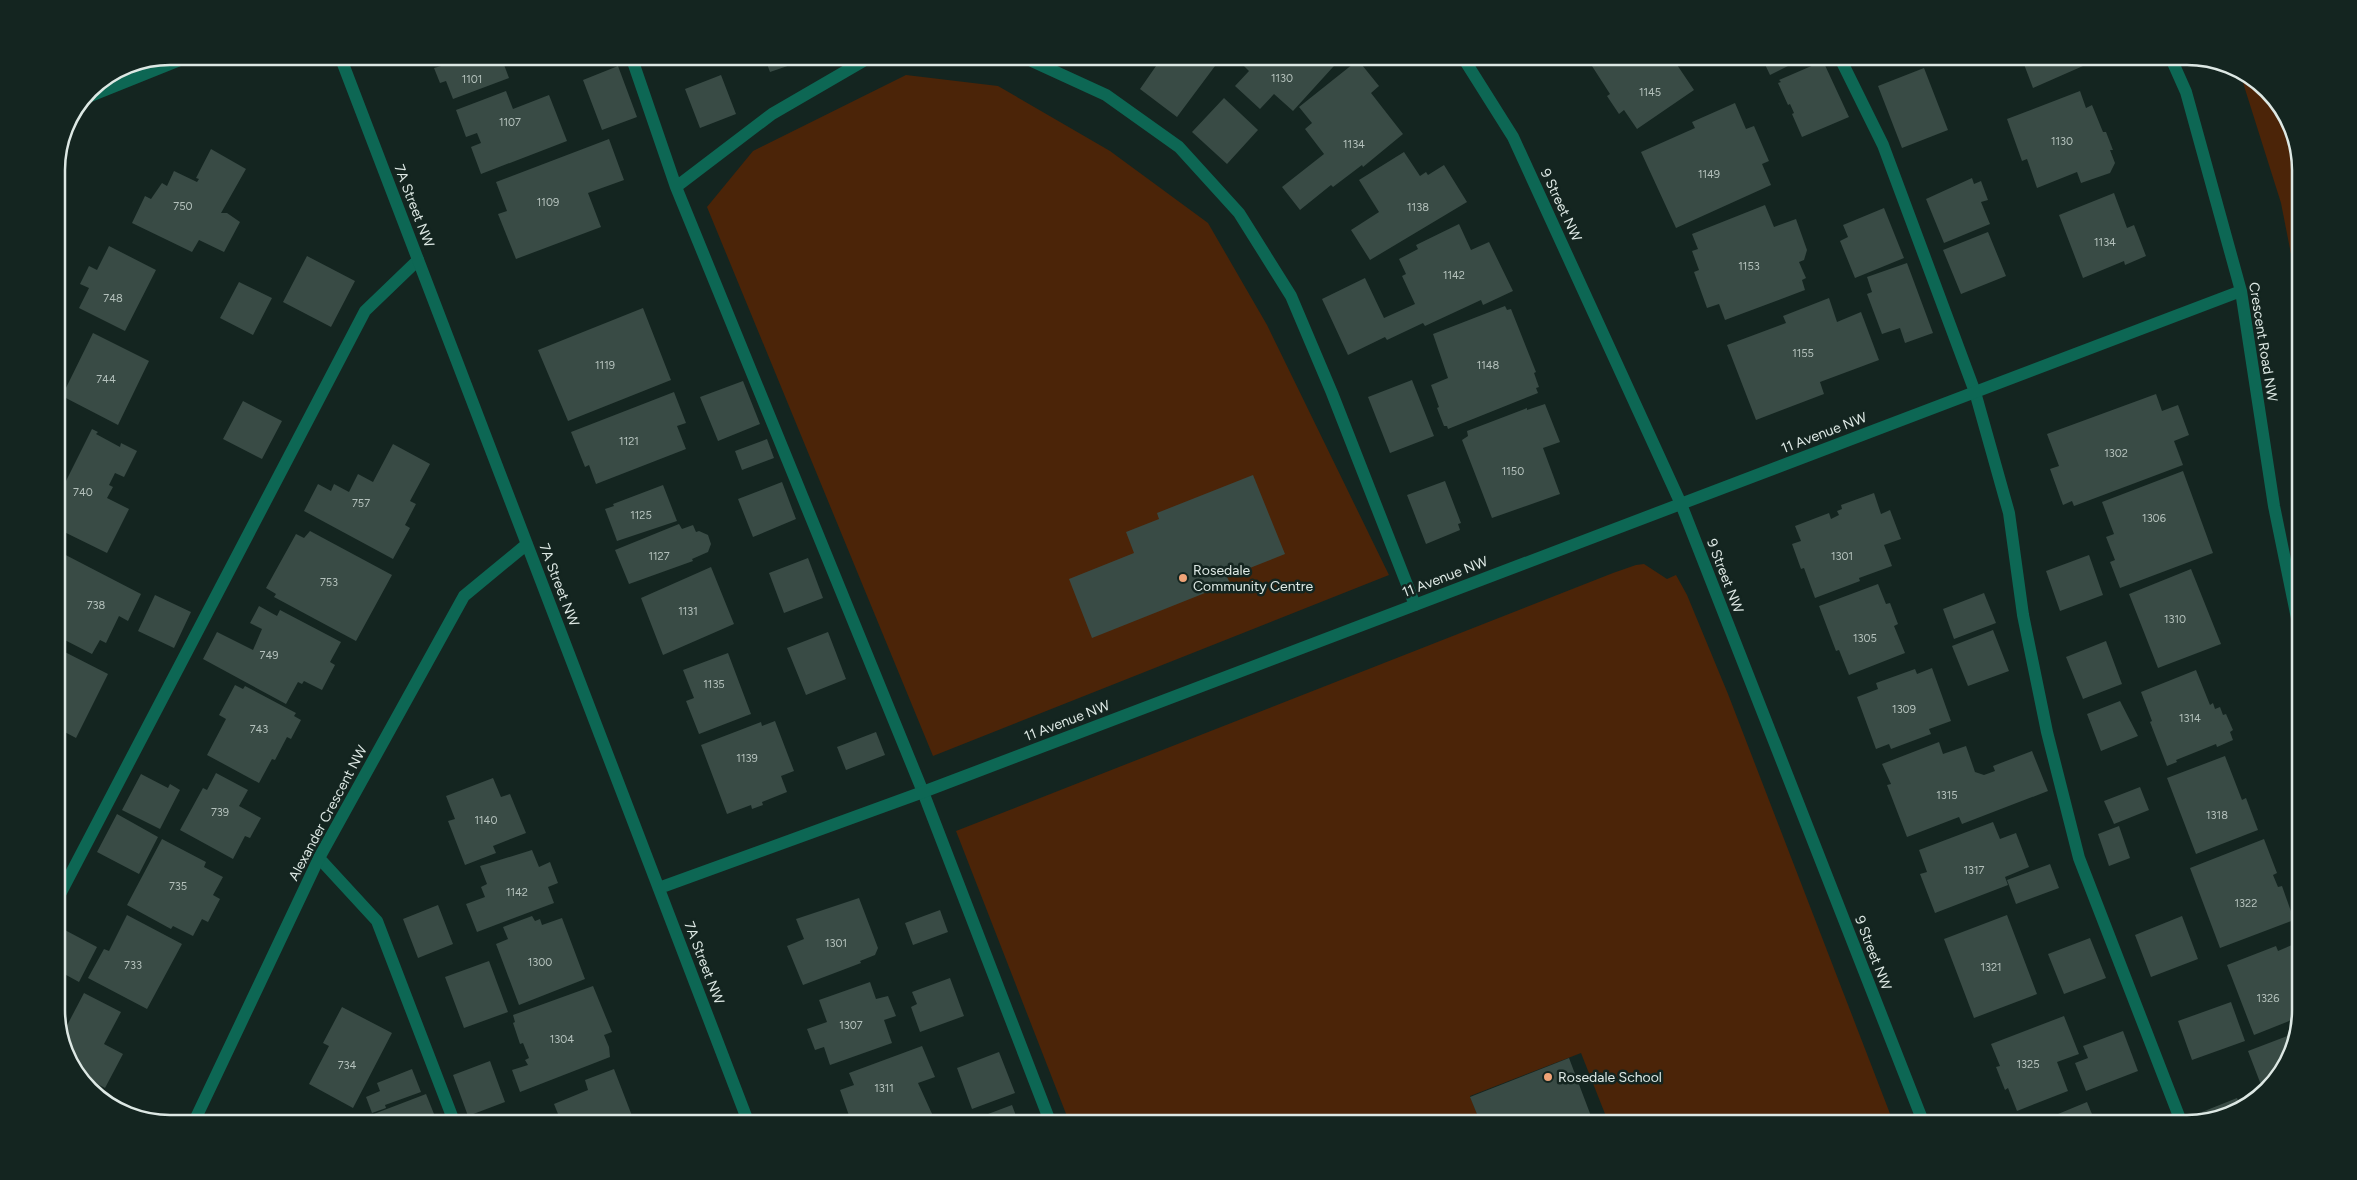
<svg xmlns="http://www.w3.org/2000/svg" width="2357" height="1180" viewBox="0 0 2357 1180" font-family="Figtree,sans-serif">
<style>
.green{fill:#4b2408}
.building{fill:#394b45}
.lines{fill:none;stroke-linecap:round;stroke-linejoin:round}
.service{stroke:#0d6754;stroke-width:12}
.minor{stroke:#0d6754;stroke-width:12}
.poi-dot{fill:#efa377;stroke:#142520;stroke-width:2}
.labels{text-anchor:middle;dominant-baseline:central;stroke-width:5;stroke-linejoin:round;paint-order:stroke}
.number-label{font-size:11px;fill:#b4c1bc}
.street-label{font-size:14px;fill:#dde8e4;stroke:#142520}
.poi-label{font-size:14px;fill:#dde8e4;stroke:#142520;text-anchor:start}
.rim{fill:none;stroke:#dde8e4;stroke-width:2.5}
</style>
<rect width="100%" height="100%" fill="#142520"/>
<path class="green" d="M 2239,70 L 2282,107 L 2301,163 L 2301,305 L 2281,203 Z
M 906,75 L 998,86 L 1110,151 L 1208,223 L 1267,325 L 1389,575 L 933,756 L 707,207 L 753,151 Z
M 1644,564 L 1667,579 L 1676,575 L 1687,595 L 1728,694 L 1894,1124 L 1609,1124 L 1581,1053 L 1470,1096 L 1481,1124 L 1070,1124 L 956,831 L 1613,573 L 1636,565 Z"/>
<path class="building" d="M 445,56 L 519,56 L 503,62 L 509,78 L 453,99 L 446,81 L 440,83 L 434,68 L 441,66 L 438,59 Z
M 764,56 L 810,56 L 811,58 L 770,72 Z
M 1163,56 L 1173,56 L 1184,64 L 1190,56 L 1210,56 L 1218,62 L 1177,117 L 1140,89 Z
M 1234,56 L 1343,56 L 1293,111 L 1274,94 L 1260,109 L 1235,86 L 1249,71 Z
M 1606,56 L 1671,56 L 1694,90 L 1637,129 L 1624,110 L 1619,114 L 1607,96 L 1610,94 L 1592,66 Z
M 1761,56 L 1808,56 L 1770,75 Z
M 2004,56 L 2079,56 L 2083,66 L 2033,88 L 2022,59 L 2007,64 Z
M 1358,60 L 1379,86 L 1371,93 L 1403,134 L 1363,167 L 1362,165 L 1333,187 L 1331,185 L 1300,210 L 1282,187 L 1324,154 L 1305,129 L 1312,123 L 1299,107 Z
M 1823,61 L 1849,117 L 1802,137 L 1792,114 L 1794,113 L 1790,104 L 1788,105 L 1778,83 L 1781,82 L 1779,80 Z
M 618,66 L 637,117 L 602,130 L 583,80 Z
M 1924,68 L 1948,130 L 1902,148 L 1878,86 Z
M 721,75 L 736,114 L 700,128 L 685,89 Z
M 506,91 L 513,109 L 549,95 L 567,141 L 481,174 L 471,147 L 481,143 L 477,133 L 466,137 L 456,110 Z
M 2080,91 L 2086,108 L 2092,105 L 2103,132 L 2106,132 L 2113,150 L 2110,150 L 2115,163 L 2110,173 L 2081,183 L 2077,172 L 2037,188 L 2027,159 L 2022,161 L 2007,119 Z
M 1224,98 L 1258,130 L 1227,164 L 1192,132 Z
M 1735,103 L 1746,129 L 1754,126 L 1769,161 L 1762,164 L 1771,185 L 1676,228 L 1641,152 L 1695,128 L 1692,122 Z
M 609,139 L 624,180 L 588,193 L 601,227 L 516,259 L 498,214 L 507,211 L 496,182 Z
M 211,149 L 246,169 L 221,213 L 227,213 L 240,222 L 224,252 L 199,240 L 192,252 L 132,223 L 145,196 L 151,199 L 162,183 L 167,186 L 174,171 L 197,182 L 199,179 L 196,178 Z
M 1404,152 L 1420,176 L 1426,172 L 1428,175 L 1444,165 L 1467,202 L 1370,260 L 1351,230 L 1379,212 L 1359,180 Z
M 1972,178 L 1974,184 L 1981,181 L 1988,200 L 1981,202 L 1990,224 L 1944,243 L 1926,199 Z
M 2114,193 L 2127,228 L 2134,225 L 2146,256 L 2125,265 L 2124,261 L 2083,278 L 2059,215 Z
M 1765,205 L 1774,227 L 1796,219 L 1807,250 L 1804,260 L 1799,262 L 1806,278 L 1802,280 L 1805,290 L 1725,320 L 1719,304 L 1707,308 L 1694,272 L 1699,270 L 1692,251 L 1698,249 L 1692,234 Z
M 1884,208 L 1904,258 L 1855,278 L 1840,241 L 1848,237 L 1843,225 Z
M 1459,224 L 1471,250 L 1489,242 L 1513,291 L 1483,305 L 1481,300 L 1425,326 L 1423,323 L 1387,340 L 1385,337 L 1348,355 L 1322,299 L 1365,278 L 1384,318 L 1415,304 L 1402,276 L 1406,274 L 1399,259 L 1418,249 L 1416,245 Z
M 1988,232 L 2006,276 L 1961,294 L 1943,250 Z
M 109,246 L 156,270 L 125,331 L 79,308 L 89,288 L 80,284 L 89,266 L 97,270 Z
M 307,256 L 355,281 L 331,327 L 283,302 Z
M 1907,263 L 1933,333 L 1905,343 L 1900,328 L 1882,334 L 1867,294 L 1872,292 L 1867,277 Z
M 239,282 L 272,298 L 253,335 L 220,318 Z
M 1829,298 L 1837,322 L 1861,312 L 1879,360 L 1820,382 L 1824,394 L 1756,420 L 1727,345 L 1786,323 L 1783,316 Z
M 1505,306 L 1507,310 L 1511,309 L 1536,372 L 1534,373 L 1539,387 L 1536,388 L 1538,393 L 1448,429 L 1447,426 L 1444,426 L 1437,408 L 1439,407 L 1431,385 L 1448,378 L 1433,334 Z
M 643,308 L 671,380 L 568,421 L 538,350 Z
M 93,333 L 149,361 L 118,425 L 62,396 Z
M 1412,380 L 1434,436 L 1390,453 L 1368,397 Z
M 743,381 L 760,424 L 718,441 L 700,397 Z
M 674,392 L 686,423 L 677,426 L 686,449 L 596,484 L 589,465 L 585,467 L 571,432 Z
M 2156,394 L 2162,411 L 2178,405 L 2189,435 L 2174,441 L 2183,465 L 2074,506 L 2072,501 L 2063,505 L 2050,469 L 2059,466 L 2047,434 Z
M 243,401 L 282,421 L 262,459 L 223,439 Z
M 1545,404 L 1560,442 L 1543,448 L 1560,494 L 1492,518 L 1462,440 L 1468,436 L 1467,431 L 1527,408 L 1527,410 Z
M 92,429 L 98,432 L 96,434 L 120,447 L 121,443 L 137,451 L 124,477 L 115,473 L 109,485 L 113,487 L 107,498 L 129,509 L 107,553 L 56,528 L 56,479 L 65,483 Z
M 767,439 L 774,458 L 742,470 L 735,451 Z
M 393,444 L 430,464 L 410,501 L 416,504 L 405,525 L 410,528 L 393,559 L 304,511 L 318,484 L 331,491 L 334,484 L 349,492 L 358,474 L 373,482 Z
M 2183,471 L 2213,553 L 2120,588 L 2110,562 L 2115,560 L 2106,537 L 2114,534 L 2102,502 Z
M 1253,475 L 1285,554 L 1227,577 L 1230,583 L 1092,638 L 1069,579 L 1134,553 L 1126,532 L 1159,519 L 1157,513 Z
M 1445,481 L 1461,523 L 1458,524 L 1460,530 L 1426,544 L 1407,495 Z
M 782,482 L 796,519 L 753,537 L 738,499 Z
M 663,485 L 677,521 L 617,541 L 605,509 L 614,506 L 613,504 Z
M 1874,493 L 1881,514 L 1890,510 L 1901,539 L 1884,545 L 1892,566 L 1859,578 L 1860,581 L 1815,598 L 1804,568 L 1801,569 L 1792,544 L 1801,541 L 1795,526 L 1829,513 L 1831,519 L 1839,515 L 1837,511 L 1842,509 L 1841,505 Z
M 679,524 L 682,529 L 693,525 L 696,532 L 699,531 L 708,535 L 711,544 L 708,552 L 692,559 L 693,561 L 629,584 L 615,550 Z
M 310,531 L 392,575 L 356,641 L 274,597 L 276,594 L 266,588 L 296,534 L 304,538 Z
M 56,550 L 141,594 L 128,621 L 119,616 L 106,643 L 100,640 L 92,654 L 57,636 Z
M 2089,555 L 2103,595 L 2060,611 L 2046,571 Z
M 808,558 L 823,598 L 784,613 L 769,573 Z
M 711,567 L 734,624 L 663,655 L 641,598 Z
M 2191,569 L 2221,644 L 2158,668 L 2129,594 Z
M 1878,584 L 1886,604 L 1890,603 L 1898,624 L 1894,626 L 1905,653 L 1849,675 L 1839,650 L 1836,651 L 1819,606 Z
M 1984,593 L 1996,623 L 1954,639 L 1943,609 Z
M 155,595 L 191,612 L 174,648 L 138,631 Z
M 259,606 L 277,616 L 280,610 L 341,642 L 330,662 L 335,665 L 322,690 L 304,681 L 302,684 L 298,682 L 286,704 L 203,659 L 217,632 L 253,650 L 262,629 L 250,623 Z
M 1993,630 L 2009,671 L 1968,686 L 1952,646 Z
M 828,632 L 846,679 L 806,695 L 787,648 Z
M 2106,641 L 2122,684 L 2083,699 L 2066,657 Z
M 57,648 L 108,674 L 76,738 L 57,728 Z
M 728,653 L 751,714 L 699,734 L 686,701 L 694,698 L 683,670 Z
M 1932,668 L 1951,721 L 1929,729 L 1931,734 L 1891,749 L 1889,744 L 1876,749 L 1857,697 L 1878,689 L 1876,683 L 1915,669 L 1917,674 Z
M 2196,670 L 2210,705 L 2213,703 L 2215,709 L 2220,707 L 2223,715 L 2226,714 L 2233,730 L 2230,732 L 2233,740 L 2217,747 L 2216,744 L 2176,760 L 2177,762 L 2167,766 L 2150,722 L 2152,721 L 2141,692 Z
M 235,685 L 243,689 L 245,686 L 296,713 L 294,716 L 301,720 L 291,739 L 287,737 L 275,760 L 272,759 L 259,783 L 207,755 L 226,719 L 219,715 Z
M 2120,701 L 2138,736 L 2101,751 L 2087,714 Z
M 775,721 L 794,771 L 781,776 L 787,792 L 762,802 L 763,805 L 752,809 L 751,805 L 727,814 L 701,745 L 761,722 L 762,726 Z
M 876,732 L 885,755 L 846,770 L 837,747 Z
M 1939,742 L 1943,754 L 1966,746 L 1975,772 L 1984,775 L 1995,771 L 1993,766 L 2032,751 L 2048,791 L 1962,824 L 1959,817 L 1907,837 L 1887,785 L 1891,784 L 1882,764 Z
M 57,745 L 61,748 L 57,757 Z
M 2225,756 L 2242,800 L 2246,798 L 2258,830 L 2196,854 L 2167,778 Z
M 216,773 L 248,790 L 239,806 L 261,818 L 250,838 L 245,836 L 233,859 L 180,830 L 203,788 L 207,790 Z
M 141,774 L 168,788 L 170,784 L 180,790 L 160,829 L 122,810 Z
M 493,778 L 501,797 L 510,794 L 526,833 L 493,846 L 496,853 L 465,865 L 448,821 L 455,819 L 446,796 Z
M 2140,787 L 2149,810 L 2114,824 L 2104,801 Z
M 117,814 L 158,837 L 139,874 L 97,852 Z
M 1993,822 L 2000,839 L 2016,833 L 2029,867 L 2005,877 L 2008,885 L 1935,913 L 1920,874 L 1927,872 L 1919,850 Z
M 2119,826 L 2130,858 L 2109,866 L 2098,834 Z
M 162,839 L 206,862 L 204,867 L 223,877 L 213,895 L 220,899 L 208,922 L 202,919 L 193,936 L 173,926 L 171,929 L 127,905 Z
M 2264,839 L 2277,873 L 2273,875 L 2278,887 L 2282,886 L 2294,920 L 2220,948 L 2190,868 Z
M 57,842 L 63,845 L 57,859 Z
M 532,850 L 539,867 L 550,862 L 558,883 L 548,887 L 554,903 L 477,932 L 466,904 L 485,897 L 481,887 L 487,884 L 480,866 Z
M 2050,864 L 2059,888 L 2016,904 L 2007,880 Z
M 859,898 L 878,948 L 875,955 L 860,961 L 861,963 L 803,985 L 787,946 L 804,939 L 796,919 Z
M 438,905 L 453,944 L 418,958 L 403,919 Z
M 940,910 L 948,932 L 913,945 L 905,923 Z
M 127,915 L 182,944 L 147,1009 L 88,978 L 104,949 L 109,951 Z
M 2007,915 L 2037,994 L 1974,1018 L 1944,939 Z
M 532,916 L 535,921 L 540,919 L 542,925 L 562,918 L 585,979 L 519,1005 L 496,944 L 508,939 L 503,927 Z
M 2182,916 L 2198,959 L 2151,977 L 2135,935 Z
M 61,928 L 97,947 L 79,982 L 57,970 L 57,936 Z
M 2090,938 L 2106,978 L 2064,994 L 2048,954 Z
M 2292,945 L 2301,967 L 2301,982 L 2291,986 L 2301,1010 L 2299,1017 L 2254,1035 L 2227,965 L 2276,946 L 2278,951 Z
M 489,961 L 508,1012 L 464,1028 L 445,977 Z
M 950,978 L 964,1016 L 920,1032 L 911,1007 L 917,1004 L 912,992 Z
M 870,982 L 876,999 L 888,996 L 896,1016 L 884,1020 L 892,1043 L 830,1065 L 824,1047 L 815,1050 L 807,1029 L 827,1022 L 819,1000 Z
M 593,986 L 612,1032 L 604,1035 L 609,1047 L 610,1057 L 520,1092 L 512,1070 L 528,1065 L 525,1060 L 529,1058 L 523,1043 L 520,1044 L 513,1023 L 515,1022 L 513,1015 Z
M 84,993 L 121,1012 L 104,1044 L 123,1054 L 105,1088 L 75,1072 L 62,1035 Z
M 2231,1002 L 2245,1041 L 2192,1060 L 2178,1021 Z
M 342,1007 L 392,1033 L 353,1108 L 309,1084 L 329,1046 L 323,1043 Z
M 2064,1016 L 2079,1054 L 2057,1062 L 2068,1091 L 2017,1111 L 2008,1088 L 2005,1090 L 1996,1067 L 2000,1066 L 1991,1044 Z
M 2123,1031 L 2138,1071 L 2086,1091 L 2075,1063 L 2088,1058 L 2083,1046 Z
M 2295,1033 L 2289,1060 L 2263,1090 L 2248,1051 Z
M 922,1046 L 935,1077 L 918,1083 L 933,1116 L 914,1124 L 852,1124 L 840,1090 L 854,1085 L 849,1073 Z
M 999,1052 L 1015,1093 L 972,1109 L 957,1068 Z
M 1569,1058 L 1594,1124 L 1481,1124 L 1470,1097 Z
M 490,1061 L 505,1102 L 468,1116 L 453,1075 Z
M 412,1069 L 421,1092 L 385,1105 L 386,1108 L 372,1113 L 366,1097 L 380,1091 L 377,1083 Z
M 614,1069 L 634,1121 L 630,1124 L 562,1124 L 554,1104 L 588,1090 L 585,1080 Z
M 426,1094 L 438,1124 L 368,1124 L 366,1117 Z
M 2237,1098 L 2241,1108 L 2205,1118 L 2202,1112 Z
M 2087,1102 L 2096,1124 L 2061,1124 L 2058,1114 Z
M 1012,1105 L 1019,1124 L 973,1124 L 972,1120 Z"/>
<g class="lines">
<path class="service" d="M 631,56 L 676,187 L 923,792 L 1051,1124
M 1021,56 L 1106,95 L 1179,147 L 1239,213 L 1291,296 L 1332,393 L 1415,605
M 1839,56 L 1883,145 L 1975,392 L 2009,513 L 2023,615 L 2047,732 L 2079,858 L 2182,1124
M 676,187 L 772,114 L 865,60 L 876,56
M 319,858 L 377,921 L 455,1124
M 57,900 L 365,311 L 418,260"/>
<path class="minor" d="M 340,56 L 749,1124
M 1462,56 L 1513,137 L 1681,504 L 1924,1124
M 2170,56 L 2186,92 L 2241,291 L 2274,506 L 2301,638
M 83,99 L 190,56
M 659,888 L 923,792 L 2241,291
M 193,1124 L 319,858 L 464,596 L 527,544"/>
</g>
<g class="poi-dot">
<circle cx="1183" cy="578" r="5"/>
<circle cx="1548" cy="1077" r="5"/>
</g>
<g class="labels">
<g class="number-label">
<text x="1282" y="78">1130</text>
<text x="472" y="79">1101</text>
<text x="1650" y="92">1145</text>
<text x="510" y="122">1107</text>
<text x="2062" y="141">1130</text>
<text x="1354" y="144">1134</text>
<text x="1709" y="174">1149</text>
<text x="548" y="202">1109</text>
<text x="183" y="206">750</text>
<text x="1418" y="207">1138</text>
<text x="2105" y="242">1134</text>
<text x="1749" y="266">1153</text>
<text x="1454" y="275">1142</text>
<text x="113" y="298">748</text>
<text x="1803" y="353">1155</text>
<text x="605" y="365">1119</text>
<text x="1488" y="365">1148</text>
<text x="106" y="379">744</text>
<text x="629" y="441">1121</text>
<text x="2116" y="453">1302</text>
<text x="1513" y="471">1150</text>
<text x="83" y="492">740</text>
<text x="361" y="503">757</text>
<text x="641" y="515">1125</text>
<text x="2154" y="518">1306</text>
<text x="659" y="556">1127</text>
<text x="1842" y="556">1301</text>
<text x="329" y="582">753</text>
<text x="96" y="605">738</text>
<text x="688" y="611">1131</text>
<text x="2175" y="619">1310</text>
<text x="1865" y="638">1305</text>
<text x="269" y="655">749</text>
<text x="714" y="684">1135</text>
<text x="1904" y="709">1309</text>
<text x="2190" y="718">1314</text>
<text x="259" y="729">743</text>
<text x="747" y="758">1139</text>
<text x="1947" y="795">1315</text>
<text x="220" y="812">739</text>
<text x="2217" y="815">1318</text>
<text x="486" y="820">1140</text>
<text x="1974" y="870">1317</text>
<text x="178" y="886">735</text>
<text x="517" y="892">1142</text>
<text x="2246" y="903">1322</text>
<text x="836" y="943">1301</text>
<text x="540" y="962">1300</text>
<text x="133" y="965">733</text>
<text x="1991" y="967">1321</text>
<text x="2268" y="998">1326</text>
<text x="851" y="1025">1307</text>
<text x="562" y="1039">1304</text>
<text x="2028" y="1064">1325</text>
<text x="347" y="1065">734</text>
<text x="884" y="1088">1311</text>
</g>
<g class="street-label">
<text transform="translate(1561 205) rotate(65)">9 Street NW</text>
<text transform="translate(414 206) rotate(69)">7A Street NW</text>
<text transform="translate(2263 342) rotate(81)">Crescent Road NW</text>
<text transform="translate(1824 433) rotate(-21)">11 Avenue NW</text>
<text transform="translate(1725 576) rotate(69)">9 Street NW</text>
<text transform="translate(1445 577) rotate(-21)">11 Avenue NW</text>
<text transform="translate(559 585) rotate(69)">7A Street NW</text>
<text transform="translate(1067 721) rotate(-21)">11 Avenue NW</text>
<text transform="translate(328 813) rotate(-62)">Alexander Crescent NW</text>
<text transform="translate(1873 953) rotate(69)">9 Street NW</text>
<text transform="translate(704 963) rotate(69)">7A Street NW</text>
</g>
<g class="poi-label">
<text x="1193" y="570">Rosedale<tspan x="1193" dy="16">Community Centre</tspan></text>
<text x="1558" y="1077">Rosedale School</text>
</g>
</g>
<path d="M0 0H2357V1180H0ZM170 65H2187A105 105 0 0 1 2292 170V1010A105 105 0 0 1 2187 1115H170A105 105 0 0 1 65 1010V170A105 105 0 0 1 170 65Z" fill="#142520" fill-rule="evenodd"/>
<path class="rim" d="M170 65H2187A105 105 0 0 1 2292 170V1010A105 105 0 0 1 2187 1115H170A105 105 0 0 1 65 1010V170A105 105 0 0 1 170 65Z"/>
</svg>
